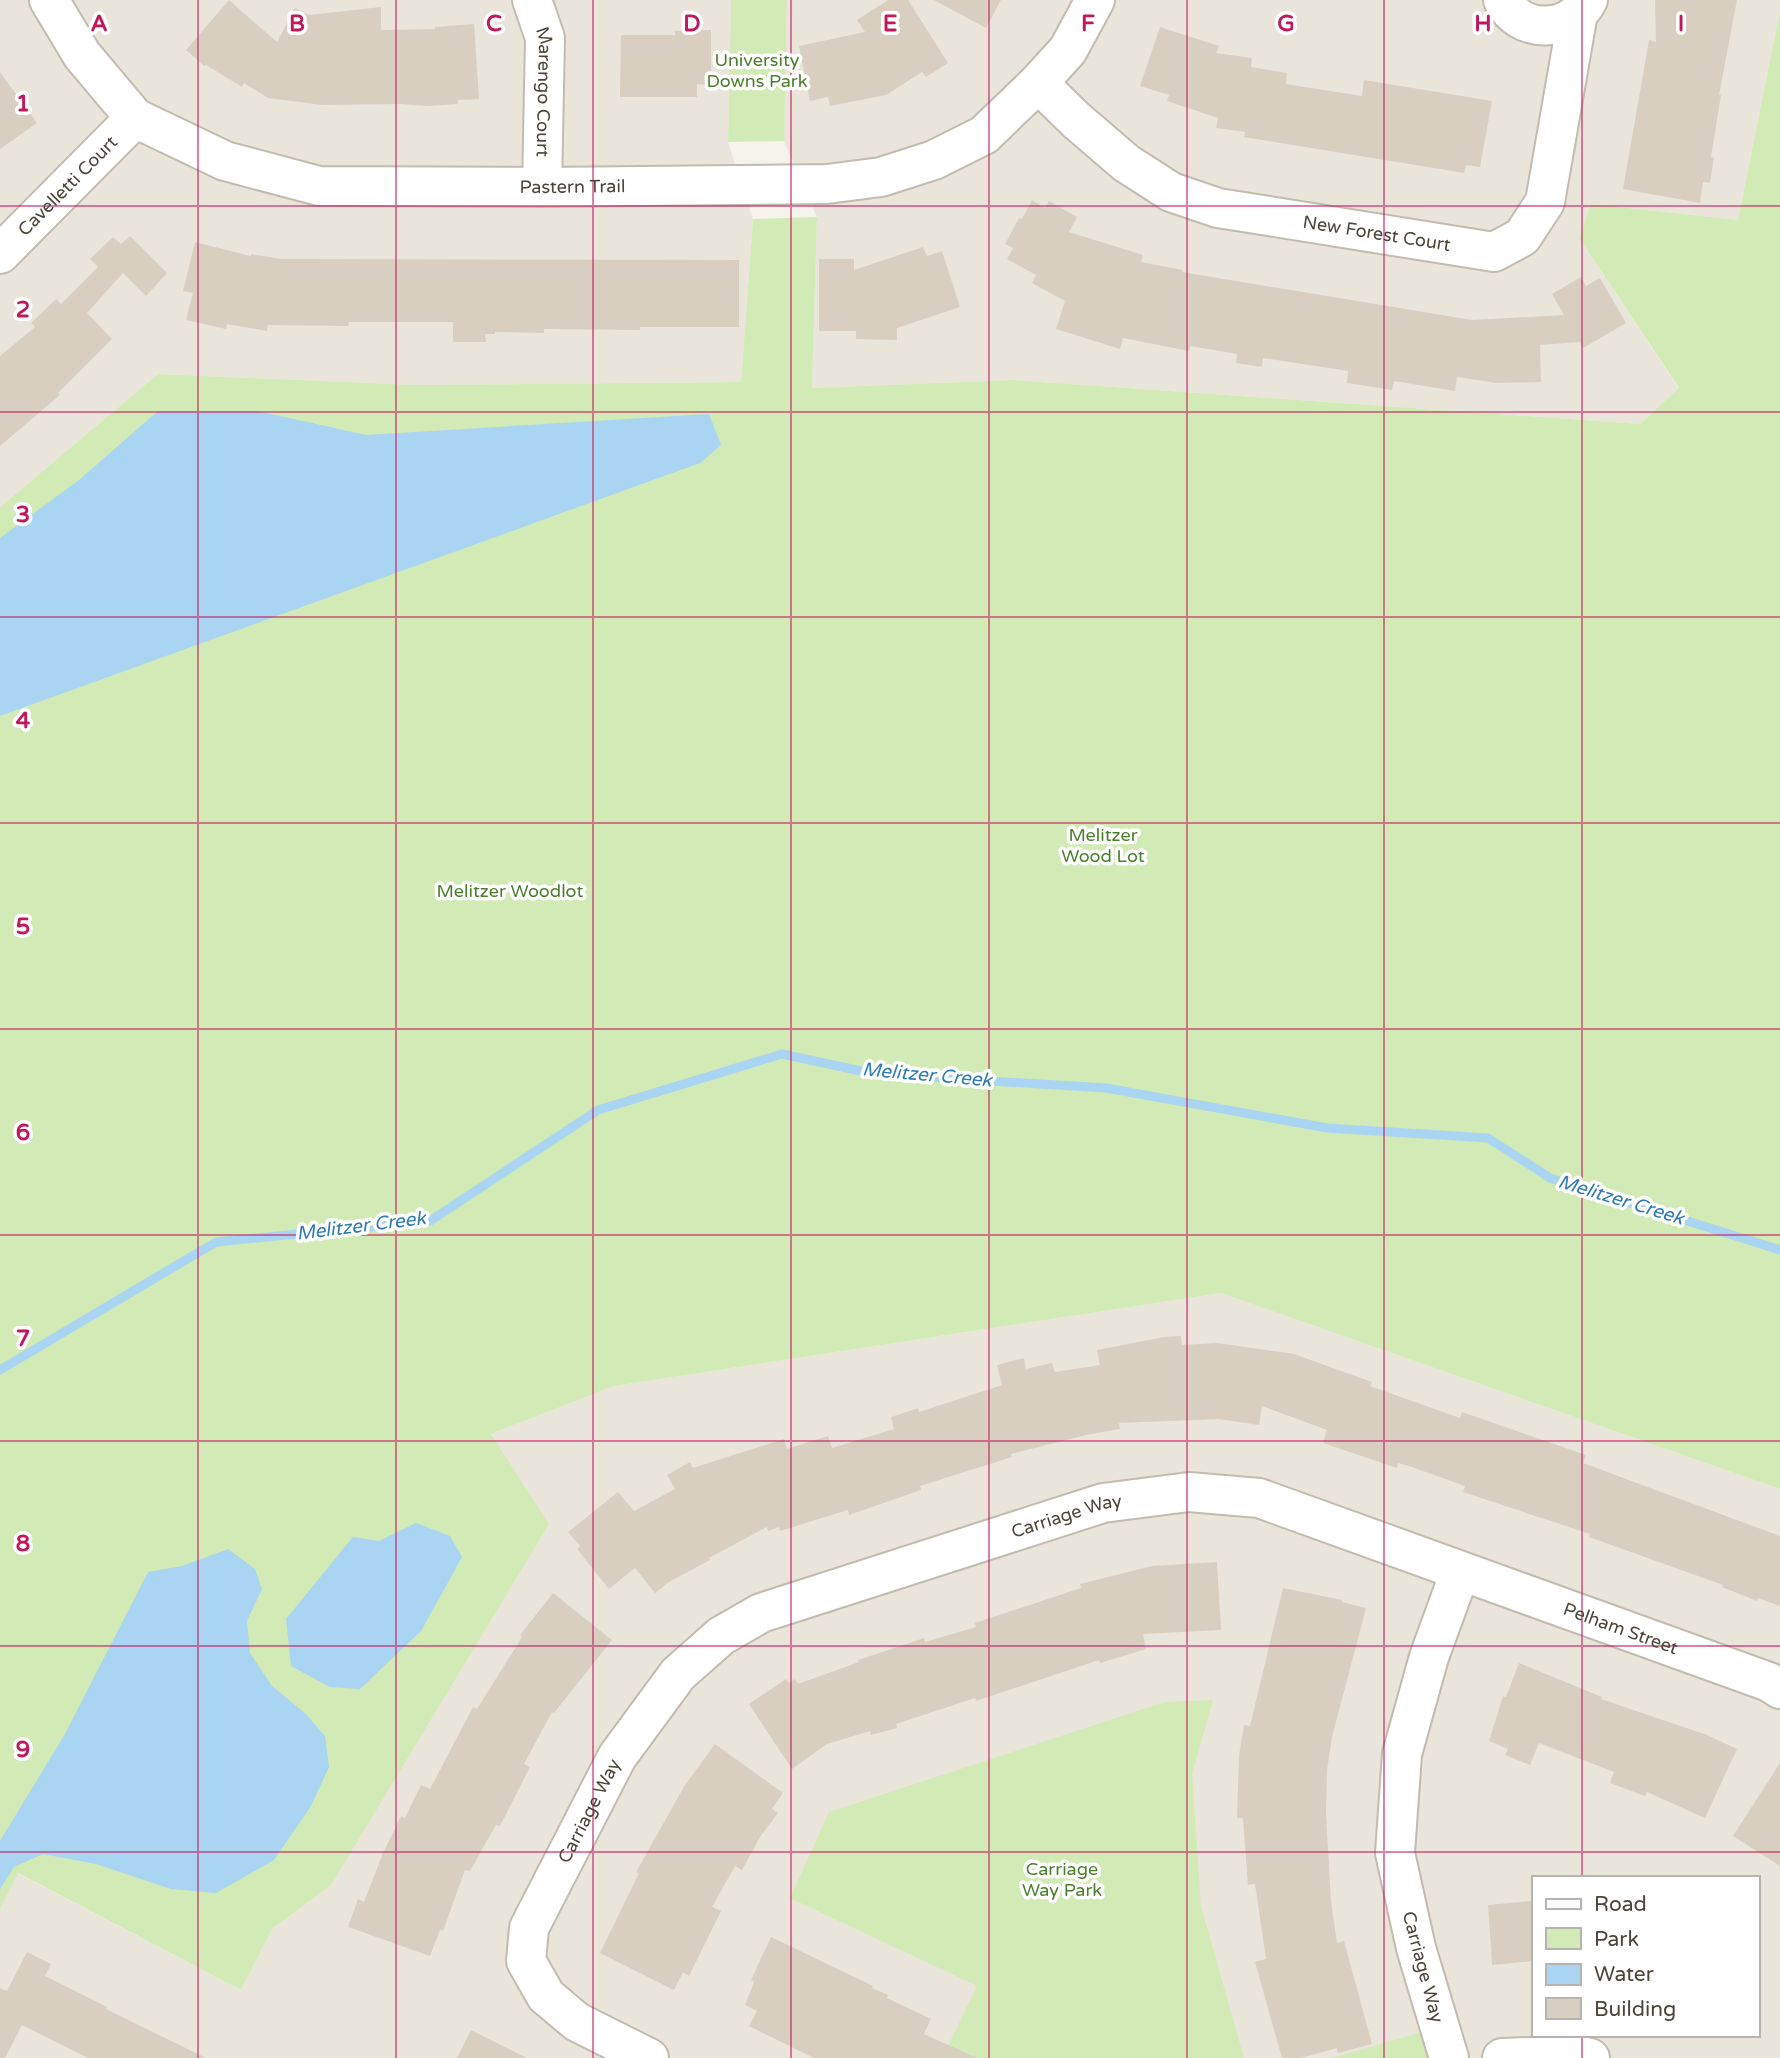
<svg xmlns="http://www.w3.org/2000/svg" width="1780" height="2058" viewBox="0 0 1780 2058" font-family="'Varela Round',sans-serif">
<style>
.residential{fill:#eae5da;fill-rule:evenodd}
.green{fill:#d2eab5}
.water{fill:#a9d4f2}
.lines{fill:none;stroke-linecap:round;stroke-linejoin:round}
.stream{stroke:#a9d4f2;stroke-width:9}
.building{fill:#d8cfc1}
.minor-casing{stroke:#c2bbae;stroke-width:42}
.minor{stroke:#fff;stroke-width:38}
.grid{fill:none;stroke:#c2185b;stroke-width:2;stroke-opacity:0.55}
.labels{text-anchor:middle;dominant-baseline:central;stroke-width:7;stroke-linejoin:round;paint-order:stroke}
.park-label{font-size:18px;fill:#4a7f2a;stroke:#fff}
.street-label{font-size:18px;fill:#4b4439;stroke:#fff}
.water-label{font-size:19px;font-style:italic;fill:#2e7ab2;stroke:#fff}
.grid-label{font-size:23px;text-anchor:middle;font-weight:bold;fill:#c2185b;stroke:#fff;stroke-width:7;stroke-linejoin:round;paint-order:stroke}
</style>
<rect width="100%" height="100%" fill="#f6f3ec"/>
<path class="residential" d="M 0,0 L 731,0 L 728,142 L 753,219 L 741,382 L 415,385 L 158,374 L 0,507 Z
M 787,0 L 1780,0 L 1780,10 L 1738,220 L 1591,204 L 1579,238 L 1679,389 L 1640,424 L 1013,380 L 812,388 L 817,217 L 784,141 Z
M 1221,1293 L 1780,1489 L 1780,2058 L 0,2058 L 0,1909 L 17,1873 L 241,1990 L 272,1929 L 331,1885 L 491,1434 L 614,1386 ZM 1533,1878 L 1757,1878 L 1757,2035 L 1533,2035 Z"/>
<path class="green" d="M 731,0 L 787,0 L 784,141 L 728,142 Z
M 1780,10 L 1780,1489 L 1221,1293 L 614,1386 L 491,1434 L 549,1524 L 331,1885 L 272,1929 L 241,1990 L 18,1873 L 0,1909 L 0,507 L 158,374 L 415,385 L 741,382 L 753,219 L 817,217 L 812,388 L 1013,380 L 1640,424 L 1679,388 L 1579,238 L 1591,204 L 1738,220 Z
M 1213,1700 L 1192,1774 L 1201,1906 L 1244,2058 L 942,2058 L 977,1986 L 790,1898 L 829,1812 L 1165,1702 Z
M 1439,2027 L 1449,2058 L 1333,2058 Z"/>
<path class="water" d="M 158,411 L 258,411 L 366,435 L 709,414 L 721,445 L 700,463 L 0,716 L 0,538 L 79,480 Z
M 416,1523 L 450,1536 L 462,1557 L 421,1631 L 360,1689 L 330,1687 L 291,1666 L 286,1619 L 353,1537 L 379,1541 Z
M 228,1549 L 255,1569 L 262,1589 L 247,1621 L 250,1653 L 272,1686 L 306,1714 L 325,1736 L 329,1767 L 311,1806 L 274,1860 L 216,1893 L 171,1889 L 96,1864 L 43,1854 L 14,1867 L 0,1889 L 0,1841 L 65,1734 L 148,1572 L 182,1566 Z"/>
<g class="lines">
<path class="stream" d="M 0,1370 L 216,1242 L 430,1221 L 598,1110 L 782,1054 L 875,1074 L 1106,1088 L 1327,1128 L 1488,1138 L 1550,1178 L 1780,1250"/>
</g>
<path class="building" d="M 229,0 L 277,42 L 295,8 L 309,15 L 381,7 L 381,30 L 435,29 L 435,27 L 474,24 L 479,99 L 458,100 L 458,104 L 428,106 L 400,104 L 322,105 L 268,98 L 244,83 L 242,87 L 206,65 L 204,66 L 186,50 Z
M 888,0 L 908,0 L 948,63 L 926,77 L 922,72 L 886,95 L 830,106 L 828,97 L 810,101 L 799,46 L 865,32 L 857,20 Z
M 934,0 L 1001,0 L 986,28 Z
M 1655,0 L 1737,0 L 1719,95 L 1721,95 L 1711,157 L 1714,158 L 1710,183 L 1703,182 L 1700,203 L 1623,189 L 1649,40 L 1656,42 Z
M 1160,27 L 1219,46 L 1216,53 L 1252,58 L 1251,67 L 1287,73 L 1286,84 L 1362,96 L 1364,80 L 1492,101 L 1480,167 L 1466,165 L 1464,173 L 1244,137 L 1245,132 L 1216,128 L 1218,118 L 1167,101 L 1169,95 L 1140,86 Z
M 711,30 L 711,85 L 697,84 L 697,97 L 620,97 L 621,35 L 675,35 L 675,31 Z
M 0,72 L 37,123 L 0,149 Z
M 1032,200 L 1045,208 L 1049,201 L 1077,217 L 1069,232 L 1143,255 L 1141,262 L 1183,270 L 1182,272 L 1472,320 L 1564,315 L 1552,294 L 1581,277 L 1586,286 L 1600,278 L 1626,323 L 1583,348 L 1580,342 L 1540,345 L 1541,382 L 1497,383 L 1457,377 L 1455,391 L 1394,381 L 1392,390 L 1347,383 L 1348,371 L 1263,358 L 1262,367 L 1236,363 L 1237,354 L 1190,346 L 1189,351 L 1123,338 L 1120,349 L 1056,329 L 1065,301 L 1032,283 L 1036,275 L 1007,259 L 1013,248 L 1005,244 L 1019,218 L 1022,219 Z
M 130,236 L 167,273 L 146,296 L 123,273 L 87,313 L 112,339 L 58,393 L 60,395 L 0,446 L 0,356 L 35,327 L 31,323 L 56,299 L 61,304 L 98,267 L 90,259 L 113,237 L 121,244 Z
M 195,242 L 251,256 L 251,254 L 282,259 L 739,260 L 739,327 L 640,327 L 640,330 L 544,329 L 544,333 L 495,332 L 495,334 L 485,334 L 486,342 L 453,342 L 453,322 L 349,322 L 348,326 L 268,325 L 267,331 L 227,324 L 226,329 L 186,320 L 193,293 L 183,291 Z
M 923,247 L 927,256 L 942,251 L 960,307 L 897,328 L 897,340 L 856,339 L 856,331 L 819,331 L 819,259 L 854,259 L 854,270 Z
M 1181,1336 L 1182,1345 L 1217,1343 L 1294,1354 L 1372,1382 L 1370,1386 L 1460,1418 L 1462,1412 L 1586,1455 L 1583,1463 L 1780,1536 L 1780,1606 L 1758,1598 L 1757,1601 L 1722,1587 L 1723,1585 L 1589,1537 L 1590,1534 L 1463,1492 L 1465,1486 L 1409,1466 L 1398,1463 L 1397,1468 L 1323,1443 L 1327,1430 L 1262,1406 L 1259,1425 L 1219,1419 L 1119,1423 L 1120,1429 L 1086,1435 L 1011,1454 L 1012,1457 L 920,1486 L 921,1490 L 849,1515 L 848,1510 L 780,1531 L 779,1527 L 768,1531 L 767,1527 L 709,1558 L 710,1560 L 669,1582 L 655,1593 L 635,1568 L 609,1589 L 577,1549 L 580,1546 L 568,1532 L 618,1492 L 634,1511 L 675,1489 L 667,1475 L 690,1462 L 693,1468 L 784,1439 L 787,1449 L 828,1436 L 832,1448 L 894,1429 L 891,1417 L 918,1408 L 919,1412 L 1002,1385 L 997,1365 L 1024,1358 L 1026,1369 L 1052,1363 L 1055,1372 L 1100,1365 L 1097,1350 L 1164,1337 Z
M 1217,1562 L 1221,1630 L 1143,1634 L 1146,1649 L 1100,1663 L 1099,1660 L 976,1701 L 975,1698 L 896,1724 L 897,1728 L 871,1735 L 870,1731 L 827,1744 L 792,1769 L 749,1704 L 786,1679 L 789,1683 L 795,1679 L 798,1684 L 859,1662 L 858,1660 L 924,1638 L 925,1642 L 976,1627 L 975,1623 L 1081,1588 L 1080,1584 L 1152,1566 Z
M 1283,1588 L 1342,1600 L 1342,1602 L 1366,1608 L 1332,1737 L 1327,1770 L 1326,1813 L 1331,1901 L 1337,1943 L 1344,1941 L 1372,2044 L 1338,2053 L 1337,2048 L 1301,2058 L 1282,2058 L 1255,1962 L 1266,1959 L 1255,1884 L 1248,1885 L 1243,1818 L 1237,1818 L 1239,1755 L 1244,1725 L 1250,1726 Z
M 553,1593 L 612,1640 L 554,1713 L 552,1712 L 524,1764 L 530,1767 L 500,1826 L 496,1825 L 470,1871 L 465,1870 L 443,1931 L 440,1930 L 430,1956 L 348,1927 L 358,1899 L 364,1902 L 383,1853 L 401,1816 L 405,1818 L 421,1785 L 430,1789 L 473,1707 L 477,1709 L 522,1637 L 520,1635 Z
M 1519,1663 L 1602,1697 L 1601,1699 L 1707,1735 L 1737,1749 L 1705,1818 L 1647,1792 L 1645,1796 L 1610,1783 L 1614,1772 L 1539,1743 L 1530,1765 L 1505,1755 L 1508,1749 L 1489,1741 L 1503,1696 L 1506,1697 Z
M 715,1744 L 783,1793 L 772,1809 L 778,1813 L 760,1837 L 742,1870 L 735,1866 L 712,1907 L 721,1911 L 689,1976 L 683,1972 L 674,1990 L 600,1953 L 639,1873 L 636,1872 L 685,1785 Z
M 1780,1763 L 1780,1866 L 1733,1836 Z
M 1533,1901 L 1533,1961 L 1492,1965 L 1488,1905 Z
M 771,1937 L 873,1986 L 872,1988 L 888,1995 L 887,1998 L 931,2019 L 924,2034 L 977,2058 L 814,2058 L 749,2026 L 757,2011 L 745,2005 L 754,1982 L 751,1980 Z
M 27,1952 L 51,1964 L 45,1976 L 107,2007 L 106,2009 L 206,2058 L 88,2058 L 22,2025 L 5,2058 L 0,2058 L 0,1988 L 7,1991 Z
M 471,2030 L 527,2058 L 457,2058 Z"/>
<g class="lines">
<g class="minor-casing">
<g id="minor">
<path id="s1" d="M 49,0 L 82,55 L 135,118 L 225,161 L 319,186 L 542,187 L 827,184 L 881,177 L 934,160 L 984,135 L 1038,83 L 1068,50 L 1095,0"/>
<path id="s2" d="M 532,0 L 545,38 L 542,187"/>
<path d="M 1503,0 C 1520,35 1571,33 1588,0"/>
<path id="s3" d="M 1038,83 L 1076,120 L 1126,163 L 1171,192 L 1218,208 L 1494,252 L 1522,237 L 1545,202 L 1578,13"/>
<path id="s4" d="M 0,254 L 135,118"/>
<path id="s5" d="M 649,2058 L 577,2022 L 546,1996 L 526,1961 L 529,1928 L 617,1757 L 678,1674 L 721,1636 L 761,1613 L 1103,1503 L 1189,1492 L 1259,1498 L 1769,1682 L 1780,1689"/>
<path d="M 1449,2058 L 1416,1948 L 1395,1853 L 1402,1754 L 1429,1657 L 1460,1572"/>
<path d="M 1502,2058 L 1579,2055 L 1590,2058"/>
</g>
</g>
<use href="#minor" class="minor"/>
</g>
<path class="grid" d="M 198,0 L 198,2058M 396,0 L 396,2058M 593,0 L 593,2058M 791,0 L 791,2058M 989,0 L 989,2058M 1187,0 L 1187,2058M 1384,0 L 1384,2058M 1582,0 L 1582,1878M 0,206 L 1780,206M 0,412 L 1780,412M 0,617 L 1780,617M 0,823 L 1780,823M 0,1029 L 1780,1029M 0,1235 L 1780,1235M 0,1441 L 1780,1441M 0,1646 L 1780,1646M 0,1852 L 1780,1852M 1582,2035 L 1582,2058"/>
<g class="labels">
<g class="park-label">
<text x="757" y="60">University<tspan x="757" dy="21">Downs Park</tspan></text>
<text x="1103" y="835">Melitzer<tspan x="1103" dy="21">Wood Lot</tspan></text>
<text x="510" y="891">Melitzer Woodlot</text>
<text x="1062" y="1869">Carriage<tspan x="1062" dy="21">Way Park</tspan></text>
</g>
<g class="street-label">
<text stroke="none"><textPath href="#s2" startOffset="94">Marengo Court</textPath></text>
<text stroke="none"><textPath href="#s4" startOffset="96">Cavelletti Court</textPath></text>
<text stroke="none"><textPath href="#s1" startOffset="597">Pastern Trail</textPath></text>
<text stroke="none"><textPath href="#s3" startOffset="383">New Forest Court</textPath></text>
<text stroke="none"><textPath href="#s5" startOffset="914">Carriage Way</textPath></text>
<text stroke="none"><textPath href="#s5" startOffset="1494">Pelham Street</textPath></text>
<text stroke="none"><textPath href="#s5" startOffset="326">Carriage Way</textPath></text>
<text transform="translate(1423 1967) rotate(75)">Carriage Way</text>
</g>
<g class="water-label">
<text transform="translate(927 1075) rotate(5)">Melitzer Creek</text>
<text transform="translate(1621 1200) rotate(17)">Melitzer Creek</text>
<text transform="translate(361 1226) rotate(-7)">Melitzer Creek</text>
</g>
</g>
<g class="grid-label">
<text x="99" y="31">A</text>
<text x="297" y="31">B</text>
<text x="494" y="31">C</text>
<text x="692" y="31">D</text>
<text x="890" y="31">E</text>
<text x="1088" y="31">F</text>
<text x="1286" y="31">G</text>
<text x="1483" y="31">H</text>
<text x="1681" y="31">I</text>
<text x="23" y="111">1</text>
<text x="23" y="317">2</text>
<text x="23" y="522">3</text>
<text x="23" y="728">4</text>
<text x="23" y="934">5</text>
<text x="23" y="1140">6</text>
<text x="23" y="1346">7</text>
<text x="23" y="1551">8</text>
<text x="23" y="1757">9</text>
</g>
<rect x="1532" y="1876" width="228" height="161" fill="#ffffff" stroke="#b7b4b0" stroke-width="2"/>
<rect x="1546" y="1899" width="35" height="10" fill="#ffffff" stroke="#b7b4b0" stroke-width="2"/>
<text x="1594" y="1911" font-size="21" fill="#4b4439">Road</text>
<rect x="1546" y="1928" width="35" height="21" fill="#d2eab5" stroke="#b7b4b0" stroke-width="2"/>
<text x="1594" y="1946" font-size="21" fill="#4b4439">Park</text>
<rect x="1546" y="1964" width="35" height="21" fill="#a9d4f2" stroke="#b7b4b0" stroke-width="2"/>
<text x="1594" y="1981" font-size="21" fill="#4b4439">Water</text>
<rect x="1546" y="1998" width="35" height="21" fill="#d8cfc1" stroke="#b7b4b0" stroke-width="2"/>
<text x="1594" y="2016" font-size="21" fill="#4b4439">Building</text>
</svg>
